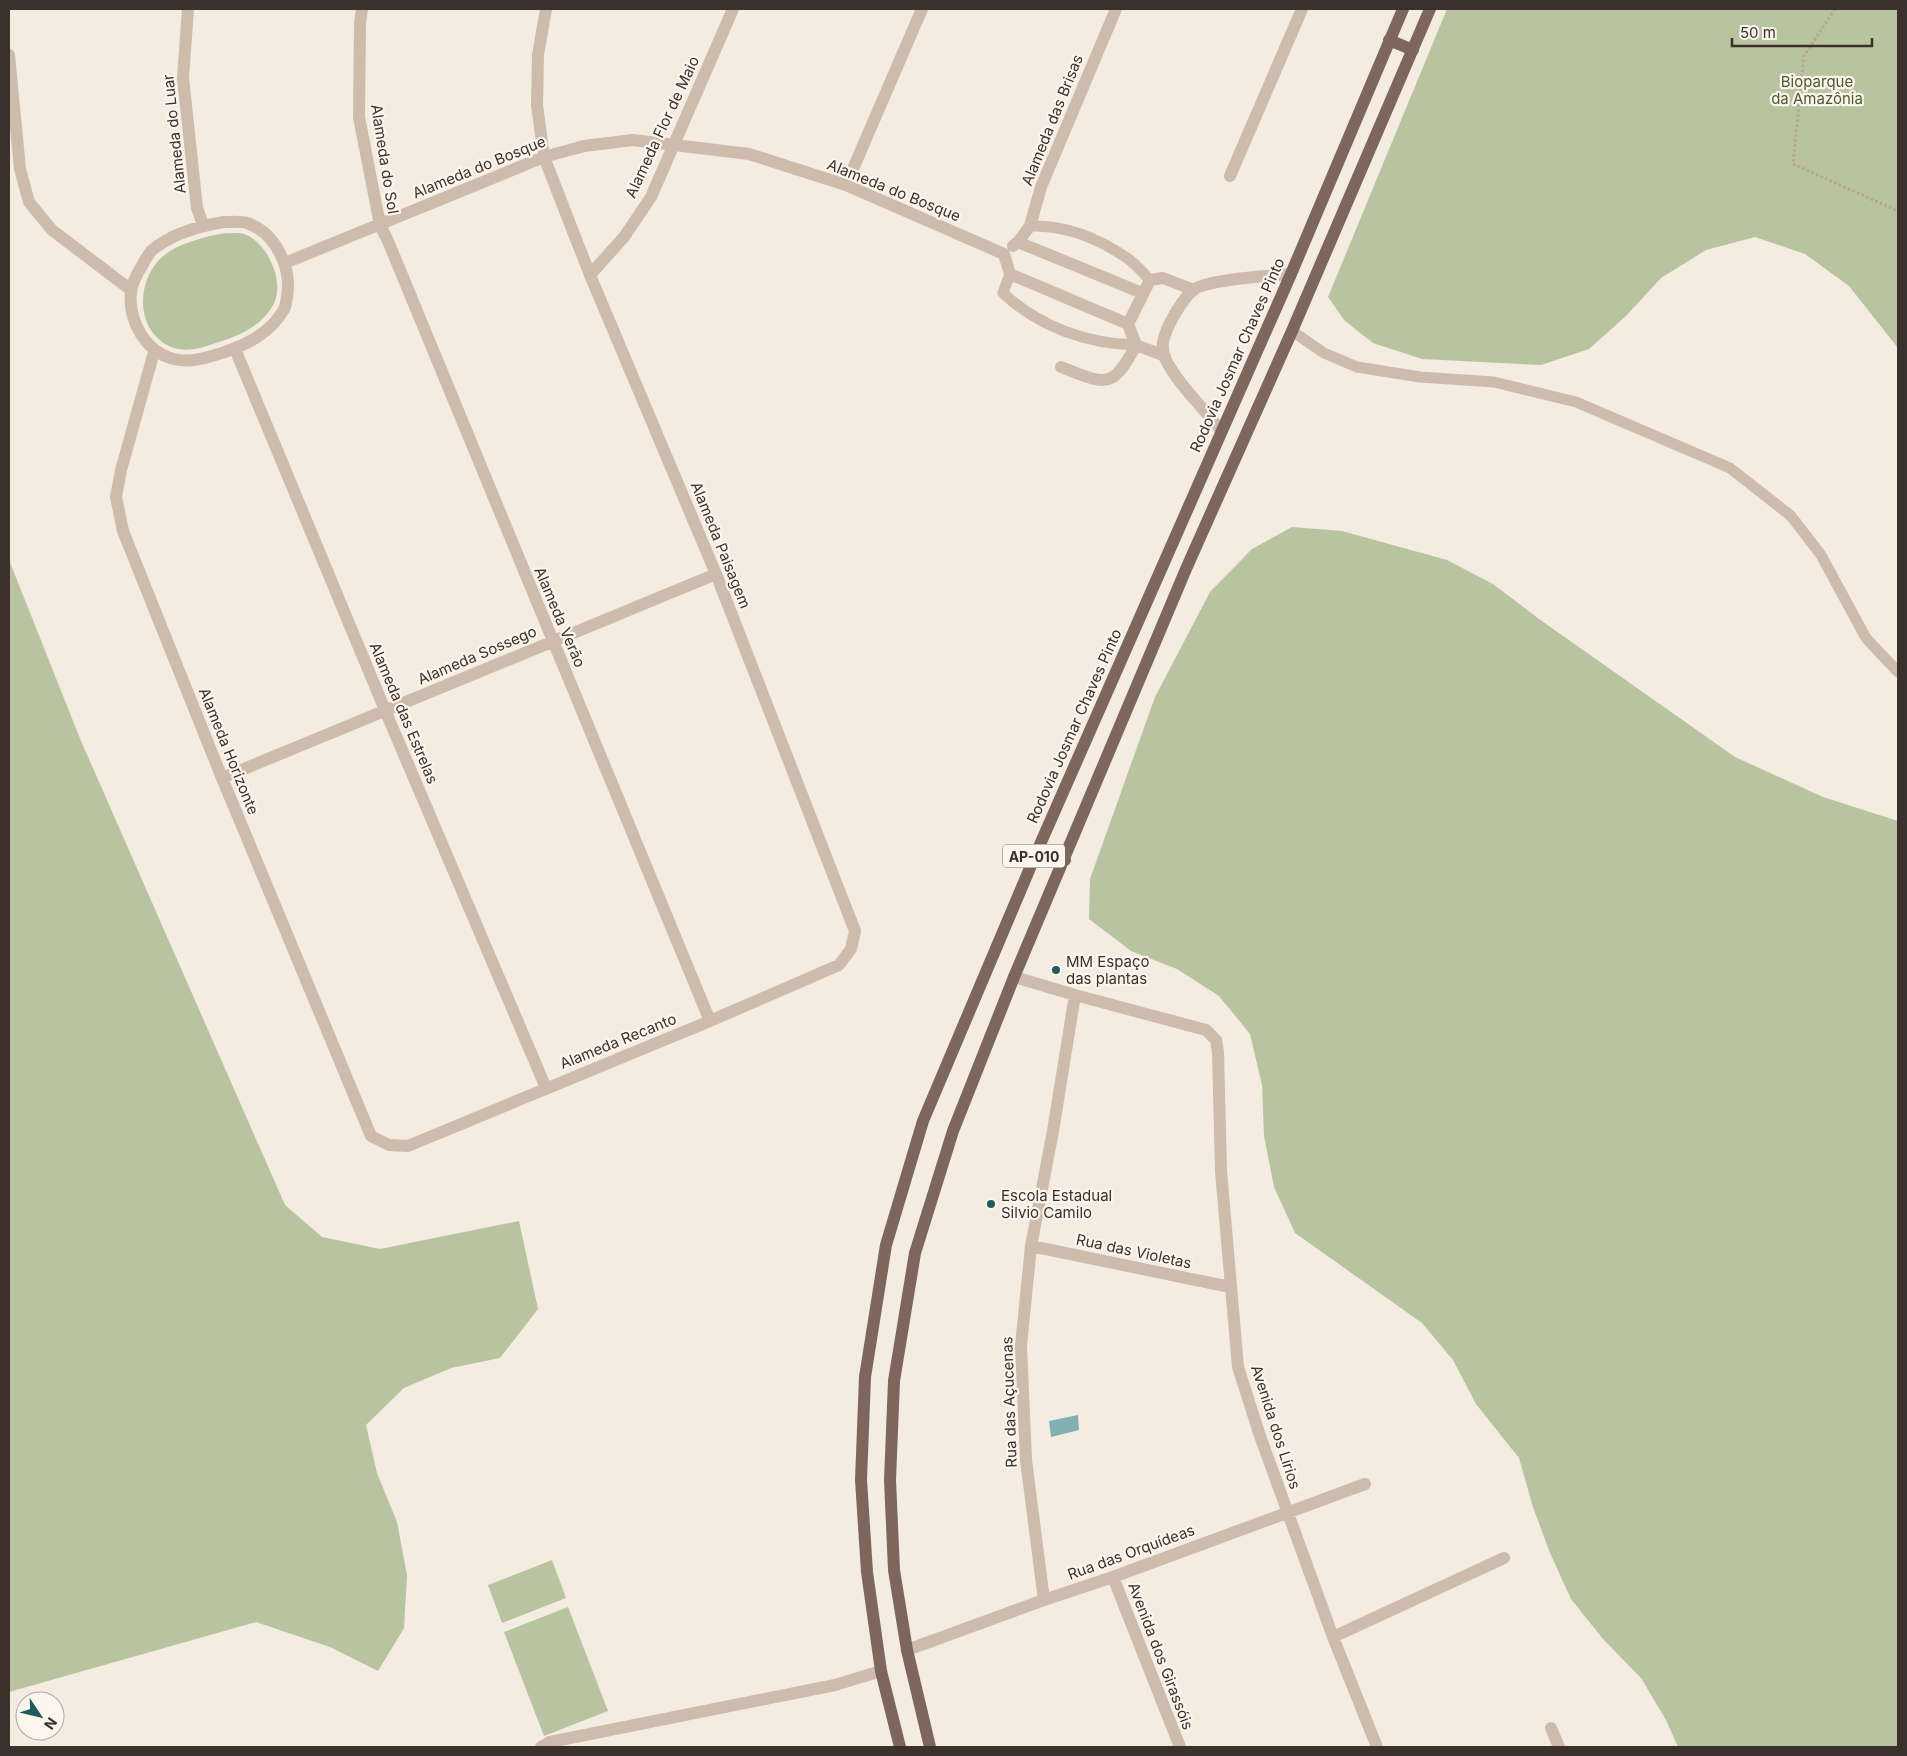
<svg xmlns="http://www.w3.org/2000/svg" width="1907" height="1756" viewBox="0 0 1907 1756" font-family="Inter,sans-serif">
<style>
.green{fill:#b8c4a0}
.water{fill:#7fb0b2}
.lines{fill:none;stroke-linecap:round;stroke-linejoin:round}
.path{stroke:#b9a596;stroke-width:3;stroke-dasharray:2.5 2.5;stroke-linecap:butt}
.service{stroke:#cdbbac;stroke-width:11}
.minor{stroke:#cdbbac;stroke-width:12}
.primary{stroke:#7d675c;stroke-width:12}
.poi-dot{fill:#1f5a5e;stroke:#fbf5ee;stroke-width:2}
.labels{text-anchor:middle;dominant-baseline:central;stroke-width:4.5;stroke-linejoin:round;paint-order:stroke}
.shield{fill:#fbf5ee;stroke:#756b66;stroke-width:1}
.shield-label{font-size:14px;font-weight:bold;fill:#3b302b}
.park-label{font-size:15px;fill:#4a5a2e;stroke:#fbf5ee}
.street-label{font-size:15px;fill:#3b302b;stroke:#fbf5ee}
.poi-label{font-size:15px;fill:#3b302b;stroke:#fbf5ee;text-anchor:start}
</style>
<rect width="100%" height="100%" fill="#f4ebe1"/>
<path class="green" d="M 1447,9 L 1898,9 L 1898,348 L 1849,286 L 1805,254 L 1755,237 L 1706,250 L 1661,278 L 1626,316 L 1589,349 L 1541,365 L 1422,359 L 1373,343 L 1345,321 L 1328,297 Z
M 225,233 C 230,234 238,232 244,234 C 268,242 287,285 272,307 C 260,327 238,336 216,343 C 201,348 187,353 171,347 C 137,332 135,286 159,260 C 174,244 203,237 225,233 Z
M 1292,527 L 1342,531 L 1447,560 L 1493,584 L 1539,619 L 1735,757 L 1823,797 L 1898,821 L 1898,1747 L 1678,1747 L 1666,1720 L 1641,1678 L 1603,1639 L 1571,1599 L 1550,1553 L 1533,1507 L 1519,1458 L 1476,1404 L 1453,1360 L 1422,1323 L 1295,1233 L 1274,1187 L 1264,1136 L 1262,1085 L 1250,1034 L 1219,996 L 1177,969 L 1131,951 L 1089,919 L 1090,879 L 1155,697 L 1210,592 L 1252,549 Z
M 9,560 L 81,741 L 285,1205 L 322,1237 L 380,1249 L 519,1221 L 538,1309 L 500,1358 L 451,1368 L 404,1388 L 366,1425 L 377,1473 L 397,1522 L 407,1575 L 404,1628 L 378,1671 L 330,1647 L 256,1622 L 9,1692 Z
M 552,1560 L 566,1598 L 502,1623 L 488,1585 Z
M 568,1607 L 608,1711 L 544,1736 L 504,1632 Z"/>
<path class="water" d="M 1078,1415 L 1079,1430 L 1051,1437 L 1049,1421 Z"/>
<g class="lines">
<path class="path" d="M 1835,9 L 1804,56 L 1793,164 L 1898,211"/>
<path class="service" d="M 1030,226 C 1065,225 1098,238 1127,258 C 1136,264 1143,273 1150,280
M 1010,274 L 1003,293 C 1039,327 1088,344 1136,345
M 1292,331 L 1324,353 L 1357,367 L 1420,377 L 1494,382 L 1576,402 L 1730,468 L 1791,516 L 1821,555 L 1866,638 L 1898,672"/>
<path class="minor" d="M 188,9 L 183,78 L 197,208 L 203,225
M 362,9 L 360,23 L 359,117 L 380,225 L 388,241 L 710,1021
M 9,55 L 20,169 L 29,202 L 52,230 L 131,290
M 1230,176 L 1302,9
M 846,185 L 922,9
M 224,222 C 231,222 241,221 247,223 C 276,233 292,268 287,297 C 286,302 286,307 283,311 C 269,334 246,345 222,353 C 205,358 191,363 174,359 C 145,352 128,320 131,292 C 132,282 138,272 143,264 C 145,260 148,255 151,251 C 171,234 199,226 224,222 Z
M 1018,242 L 1030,226 L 1041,187 L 1116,9
M 1013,246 L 1018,242 L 1142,293
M 1004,254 L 1010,274 L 1128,324
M 285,263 L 544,157 L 584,146 L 633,140 L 749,154 L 846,185 L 1004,254
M 590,275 L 624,237 L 651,197 L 733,9
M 235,349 L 385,710 L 546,1088
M 154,352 L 121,470 L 116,497 L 123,531 L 222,778 L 371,1136 L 389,1145 L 408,1146 L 710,1021 L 839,965 L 851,949 L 855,931 L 716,574 L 590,275 L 544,157 L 537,105 L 538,55 L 546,9
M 1165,356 L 1136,345 L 1128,324 L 1150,280 L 1163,278 L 1194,290
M 1061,367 C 1105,384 1112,391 1136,345
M 1221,430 C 1204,409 1176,382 1165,358 C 1160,346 1164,336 1169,325 C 1175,313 1183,299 1193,290 C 1207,279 1270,276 1291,274
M 222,778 L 716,574
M 1014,977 L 1075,995 L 1206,1030 L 1216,1040 L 1218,1052 L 1221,1171 L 1238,1367 L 1260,1436 L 1333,1637 L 1377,1747
M 1031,1246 L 1230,1287
M 1113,1577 L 1180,1747
M 1044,1600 L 1026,1460 L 1021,1346 L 1031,1246 L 1053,1131 L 1075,995
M 1333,1637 L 1504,1558
M 907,1650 L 1044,1600 L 1113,1577 L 1365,1484
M 1551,1728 L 1559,1747
M 541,1747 L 550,1742 L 835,1685 L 881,1671"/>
<path class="primary" d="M 1389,40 L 1413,50
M 1038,849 L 1065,860
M 900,1747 L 881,1671 L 867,1572 L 861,1480 L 865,1377 L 886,1245 L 923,1121 L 1038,849 L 1291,274 L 1403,9
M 930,1747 L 907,1650 L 894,1570 L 890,1480 L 894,1381 L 915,1253 L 953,1131 L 1014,977 L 1186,569 L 1292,331 L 1430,9"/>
</g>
<g class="poi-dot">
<circle cx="1056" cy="970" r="5"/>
<circle cx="991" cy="1204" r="5"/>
</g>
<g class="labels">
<rect class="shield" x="1003" y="844.5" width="62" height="23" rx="4"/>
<g class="shield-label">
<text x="1034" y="856">AP-010</text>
</g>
<g class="park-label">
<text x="1817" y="81">Bioparque<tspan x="1817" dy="17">da Amazônia</tspan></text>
</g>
<g class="street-label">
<text transform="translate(1052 120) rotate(-68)">Alameda das Brisas</text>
<text transform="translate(662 127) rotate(-65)">Alameda Flor de Maio</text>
<text transform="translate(174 134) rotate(-96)">Alameda do Luar</text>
<text transform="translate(385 159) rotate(81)">Alameda do Sol</text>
<text transform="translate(479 167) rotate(-22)">Alameda do Bosque</text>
<text transform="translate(894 190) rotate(22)">Alameda do Bosque</text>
<text transform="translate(1237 355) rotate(-66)">Rodovia Josmar Chaves Pinto</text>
<text transform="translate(721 545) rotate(68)">Alameda Paisagem</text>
<text transform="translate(560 617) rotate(67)">Alameda Verão</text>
<text transform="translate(477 655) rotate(-23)">Alameda Sossego</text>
<text transform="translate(404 713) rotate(67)">Alameda das Estrelas</text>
<text transform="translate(1074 726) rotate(-66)">Rodovia Josmar Chaves Pinto</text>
<text transform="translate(229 751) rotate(68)">Alameda Horizonte</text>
<text transform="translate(618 1041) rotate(-22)">Alameda Recanto</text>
<text transform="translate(1134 1251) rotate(12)">Rua das Violetas</text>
<text transform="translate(1009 1402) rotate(-92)">Rua das Açucenas</text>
<text transform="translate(1276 1427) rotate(72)">Avenida dos Lírios</text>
<text transform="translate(1131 1552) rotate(-20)">Rua das Orquídeas</text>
<text transform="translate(1161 1656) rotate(69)">Avenida dos Girassóis</text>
</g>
<g class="poi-label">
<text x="1066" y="961">MM Espaço<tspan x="1066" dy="17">das plantas</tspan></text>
<text x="1001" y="1195">Escola Estadual<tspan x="1001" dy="17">Silvio Camilo</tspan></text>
</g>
</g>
<rect width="1907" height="1756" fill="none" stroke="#3b302b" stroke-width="20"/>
<g transform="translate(40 1716) rotate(125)"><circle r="24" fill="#fbf5ee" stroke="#aea6a0"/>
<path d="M0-4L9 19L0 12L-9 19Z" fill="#1f5a5e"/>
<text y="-8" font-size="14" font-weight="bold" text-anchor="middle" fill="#3b302b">N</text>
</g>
<path d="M1732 38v8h140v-8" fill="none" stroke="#3b302b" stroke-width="2.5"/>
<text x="1740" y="38" font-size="15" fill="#3b302b" stroke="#fbf5ee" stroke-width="4" paint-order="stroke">50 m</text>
</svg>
